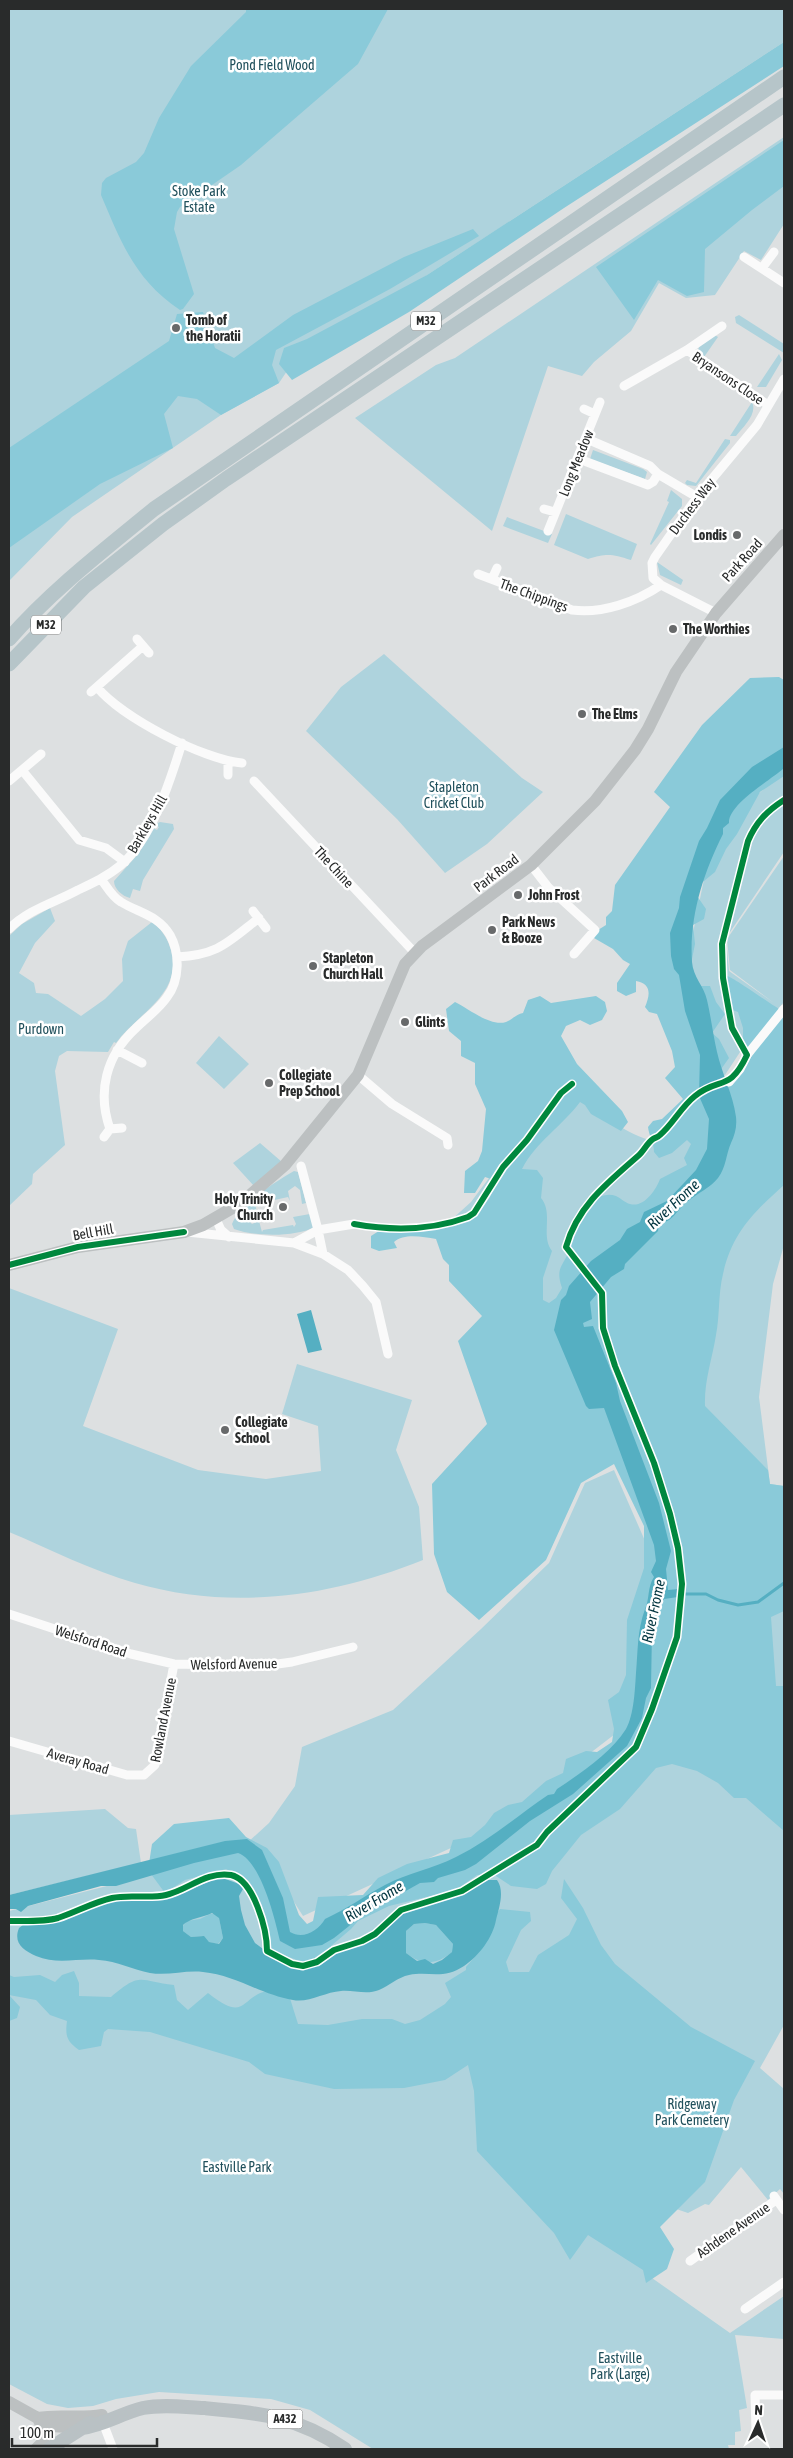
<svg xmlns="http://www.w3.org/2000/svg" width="793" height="2458" viewBox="0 0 793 2458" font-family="'Asap Condensed',sans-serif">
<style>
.green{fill:#aed3dd}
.forest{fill:#8acad9}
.water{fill:#55afc2;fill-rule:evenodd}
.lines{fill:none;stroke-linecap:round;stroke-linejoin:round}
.stream{stroke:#55afc2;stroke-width:3}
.street{stroke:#fafafa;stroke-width:9}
.secondary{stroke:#bcc0c1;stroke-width:12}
.primary{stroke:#b9c1c4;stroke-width:14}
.highway{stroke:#b6c5c9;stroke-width:15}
.cycleway-casing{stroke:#fff;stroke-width:9}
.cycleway{stroke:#00873e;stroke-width:6}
.poi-dot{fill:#686a6b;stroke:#fff;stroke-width:2}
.labels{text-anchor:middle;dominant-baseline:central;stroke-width:5;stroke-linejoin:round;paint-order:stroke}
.shield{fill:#fff;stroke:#696b6b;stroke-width:1}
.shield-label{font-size:12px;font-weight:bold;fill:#292b2b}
.park-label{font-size:14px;fill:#20505c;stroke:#fff}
.poi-label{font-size:14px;font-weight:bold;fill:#292b2b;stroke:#fff;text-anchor:start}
.street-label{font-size:14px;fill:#292b2b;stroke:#fff}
.water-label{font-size:15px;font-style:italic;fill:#00343f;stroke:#fff}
</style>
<rect width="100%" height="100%" fill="#dde0e1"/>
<path class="green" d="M 9,9 L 784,9 L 784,42 L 369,313 L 289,368 L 279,383 L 221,415 L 72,517 L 9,581 Z
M 784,137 L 784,224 L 761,260 L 744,251 L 715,295 L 686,298 L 659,283 L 631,331 L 594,362 L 582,376 L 548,366 L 492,531 L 355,418 L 436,365 L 455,358 Z
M 739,315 L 784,344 L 784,353 L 736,323 L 735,317 Z
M 713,334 L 718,337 L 704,357 L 698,351 L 699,346 Z
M 779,354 L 782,360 L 766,387 L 757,387 Z
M 752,402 C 758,414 743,427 736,436 L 730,436 Z
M 725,439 L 730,440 L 730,443 L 696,486 L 687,485 L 685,483 L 687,480 L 696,483 Z
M 593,450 L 643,469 L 647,472 L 645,479 L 590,459 Z
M 671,490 L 682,499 L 682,506 L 651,545 L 650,544 L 669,502 L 667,501 Z
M 566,514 L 637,544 L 631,560 C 612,554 607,553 588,559 L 554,545 Z
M 507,517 L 552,534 L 548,543 L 503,526 Z
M 657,562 L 683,580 L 681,585 L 660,575 Z
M 384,654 L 522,778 L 543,792 L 487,844 L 445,873 L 397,819 L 306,731 L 341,687 Z
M 784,772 L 784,852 L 726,938 L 729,971 L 774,1003 L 730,970 L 727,939 L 784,856 L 784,1002 L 742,1049 L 725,1075 L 715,1080 L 689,952 L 708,860 L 731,817 Z
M 160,822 L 173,824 L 174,829 L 143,880 L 140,891 L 133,889 L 130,898 C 122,896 114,889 114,881 L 139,853 L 153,828 L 157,830 L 159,827 L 154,825 Z
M 50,908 L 55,921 L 35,943 L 19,973 L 34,983 L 36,993 L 48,994 L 81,1016 L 105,999 L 123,981 L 122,959 L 128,941 L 152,922 C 163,930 169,941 172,954 C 180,996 137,1014 116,1043 L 114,1042 L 108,1052 L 67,1051 L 59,1056 L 55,1071 L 65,1145 L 33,1174 L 32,1184 L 9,1206 L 9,936 L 22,924 Z
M 784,1021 L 784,1245 L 773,1284 L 759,1397 L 770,1484 L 784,1486 L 784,2025 L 760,2068 L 784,2089 L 784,2194 L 780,2189 L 768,2200 L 741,2167 L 709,2205 L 705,2204 L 688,2213 L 644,2198 L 665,2261 L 652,2278 L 730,2333 L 784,2296 L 784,2339 L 735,2335 L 747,2408 L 739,2410 L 741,2431 L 735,2432 L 735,2445 L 728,2445 L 729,2449 L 373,2449 L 310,2410 L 271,2399 L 159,2392 L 116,2399 L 93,2406 L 68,2408 L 47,2404 L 9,2384 L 9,1911 L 232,1854 L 271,1924 L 349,1924 L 628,1749 L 671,1543 L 559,1325 L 440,1230 L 471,1202 L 498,1166 L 524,1043 C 557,1073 616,1139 661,1142 L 734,1090 Z
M 219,1036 L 249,1064 L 224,1089 L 196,1063 Z
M 260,1143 L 282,1162 L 254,1186 L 233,1163 Z
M 294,1171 L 298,1172 L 306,1203 L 302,1204 L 300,1190 L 295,1186 L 288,1191 L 290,1201 L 288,1197 L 270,1201 L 270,1194 L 263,1195 L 265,1202 L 257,1201 L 255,1204 L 257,1212 L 250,1211 L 249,1213 L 250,1222 L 252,1224 L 259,1221 L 262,1232 L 263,1230 L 293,1225 L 294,1227 L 296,1224 L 293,1217 L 310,1214 L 308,1204 L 315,1227 C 296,1237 255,1237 234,1229 L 232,1224 C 241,1203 275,1182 294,1171 Z
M 9,1288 L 118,1329 L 83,1426 L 198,1470 L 266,1479 L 321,1471 L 318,1426 L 282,1414 L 297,1364 L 412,1400 L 396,1450 L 419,1507 L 423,1560 C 331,1597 232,1611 135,1583 C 92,1571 50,1549 9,1532 Z
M 614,1470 L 649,1550 L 632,1721 L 490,1830 L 303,1916 L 280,1880 L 247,1843 L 269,1823 L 295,1786 L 302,1747 L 393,1710 L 481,1629 L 549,1563 L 585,1483 Z
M 105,1809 L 128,1828 L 136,1829 L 141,1863 L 9,1895 L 9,1815 Z"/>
<path class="forest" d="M 246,9 L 388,9 L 358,64 L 241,165 L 180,207 L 177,212 L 174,229 L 194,294 L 183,309 L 180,310 C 135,280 121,242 101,195 L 102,183 L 106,178 L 136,162 L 144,153 L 159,118 L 191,66 L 246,12 Z
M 784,42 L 784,66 L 564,208 L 409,312 L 292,380 L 279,364 L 284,348 L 307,339 L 427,275 Z
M 784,140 L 784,186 L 752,210 L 705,249 L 704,292 L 687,296 L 658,280 L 634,320 L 596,267 Z
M 473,229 L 479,236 L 390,289 L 276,350 L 272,365 L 279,383 L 221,415 L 197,399 L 178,396 L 164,414 L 173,448 L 100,484 L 9,548 L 9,448 L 169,341 L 177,314 L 203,312 L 215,348 L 234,358 L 293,315 L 404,257 Z
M 779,677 L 784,680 L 784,776 L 760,792 L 737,834 L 726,849 L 715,872 L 693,890 L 706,909 L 704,919 L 693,925 L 695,944 L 691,964 L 699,986 L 710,986 L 716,1002 L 725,1014 L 712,1033 L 719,1039 L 729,1058 L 719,1072 L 728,1087 L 754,1053 L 743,1044 L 743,1028 L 738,1012 L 732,1010 L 727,976 C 733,977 773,1006 784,1012 L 784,1185 C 754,1212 732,1233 723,1274 C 718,1294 720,1315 716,1335 C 712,1360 704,1381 705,1406 L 768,1470 L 770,1484 L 784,1486 L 784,1611 L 771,1617 L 776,1686 L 784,1686 L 784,1831 L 746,1798 L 734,1798 L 718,1783 L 697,1771 L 672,1764 L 656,1768 L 620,1809 L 581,1835 L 552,1871 L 546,1884 L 537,1889 L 511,1886 L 493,1874 L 477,1875 L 456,1890 L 389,1906 L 358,1921 L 351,1929 L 331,1946 L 332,1954 L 321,1966 L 308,1967 C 298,1958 283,1956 271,1950 L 270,1942 L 251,1900 L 250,1889 L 239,1876 L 226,1869 L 185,1880 L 165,1893 L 148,1870 L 152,1844 L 174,1824 L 229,1818 L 246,1837 L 267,1848 L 279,1862 L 299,1915 L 307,1924 L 313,1921 L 318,1897 L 363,1895 L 378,1878 L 407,1864 L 449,1853 L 453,1840 L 471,1837 L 485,1825 L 494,1813 L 508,1805 L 522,1802 L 546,1781 L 563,1773 L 566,1759 L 586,1751 L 597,1752 L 612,1742 L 614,1729 L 608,1700 L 619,1692 L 626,1675 L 627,1620 L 644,1568 L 644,1526 L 614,1464 L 581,1483 L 546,1560 L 479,1620 L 447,1592 L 434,1554 L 432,1484 L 487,1424 L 458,1341 L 482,1316 L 449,1281 L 449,1265 L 443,1259 L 436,1239 C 423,1237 404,1233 394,1242 L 397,1248 L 379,1251 L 371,1248 L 371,1236 C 385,1226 403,1219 420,1229 C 431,1223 441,1224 452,1221 C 464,1218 464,1212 479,1212 L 490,1197 L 497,1181 L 485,1177 L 475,1193 L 464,1193 L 465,1171 L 478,1161 L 482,1151 L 486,1109 L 475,1084 L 475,1063 L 461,1056 L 461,1041 L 449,1031 L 446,1009 L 455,1002 C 468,1008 490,1027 506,1022 C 512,1020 516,1014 523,1013 L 528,1000 L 540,996 L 551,1003 L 596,996 L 605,1002 L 607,1011 L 602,1020 L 590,1025 L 580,1020 L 566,1026 L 561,1036 L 577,1064 L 622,1111 L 628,1122 L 621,1131 L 591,1114 L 585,1105 L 580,1102 C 562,1126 536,1142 522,1169 L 537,1170 L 543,1178 L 541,1198 C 554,1214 540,1235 552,1251 L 543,1278 L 543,1300 L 549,1303 L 556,1298 L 562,1288 C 555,1267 563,1267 570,1249 C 572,1246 570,1242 571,1238 C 572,1230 577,1220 582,1213 C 589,1202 602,1191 616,1196 C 621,1198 625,1203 630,1204 C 644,1208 656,1190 660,1179 L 687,1165 L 684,1158 L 691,1144 L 687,1140 L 672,1153 L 659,1158 L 654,1152 C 654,1143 649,1136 648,1127 L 653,1121 L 662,1119 L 683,1099 L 665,1078 L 675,1067 L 672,1051 L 657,1014 L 649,1012 L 645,1007 C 650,995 652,984 636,981 L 636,992 L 626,996 L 617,991 L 617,983 L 630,964 L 623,960 L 613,949 L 594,938 L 598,930 L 606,925 L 606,917 L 612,911 L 615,885 L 670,807 L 654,792 L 702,725 L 750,678 Z
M 564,1879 L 583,1908 L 601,1945 L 615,1964 L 691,2027 L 755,2061 L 734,2100 L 705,2182 L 660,2227 L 674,2249 L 667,2269 L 646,2283 L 643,2270 L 588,2235 L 570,2260 L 554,2233 L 477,2151 L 474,2091 L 468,2065 L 445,2080 L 404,2088 L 334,2089 L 265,2074 L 249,2062 L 150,2032 L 108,2029 L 104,2032 L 101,2046 L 79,2050 C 67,2041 65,2037 67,2021 L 50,2015 L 36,2000 L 9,1995 L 9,1975 L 14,1977 L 40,1975 L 55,1982 L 62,1975 L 74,1971 L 79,1983 L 79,1996 L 111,1997 C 141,1971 139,1981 174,1985 L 177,2000 L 188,2010 L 208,1993 C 249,2026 239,1993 273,1990 C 277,1990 283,1991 288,1992 L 298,2024 L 328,2025 L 362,2019 L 392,2019 L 405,2024 L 420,2020 L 445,2004 L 451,1997 L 445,1983 L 466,1970 L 466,1967 C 476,1956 484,1945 490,1931 C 493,1923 494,1916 500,1909 L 530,1912 L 531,1921 L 521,1930 L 506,1962 L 509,1972 L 529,1972 L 538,1955 L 569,1935 L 577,1919 L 561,1898 Z
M 210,1914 L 216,1914 L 219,1918 L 223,1938 L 218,1944 L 209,1942 L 202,1936 L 191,1937 L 183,1931 L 182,1927 L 187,1921 L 200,1919 Z
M 425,1923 L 436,1925 L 453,1944 L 452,1952 C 436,1965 423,1966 406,1953 L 406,1931 L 414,1924 Z
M 9,1995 L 20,2007 L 17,2018 L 9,2021 Z"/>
<path class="water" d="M 784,747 L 784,768 C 771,780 728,804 729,823 L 723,828 L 723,834 C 703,874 689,917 692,962 C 693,977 704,986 707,1000 C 711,1017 713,1035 717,1052 C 722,1074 733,1094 736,1117 C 737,1127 735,1134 731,1143 C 726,1154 726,1168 718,1178 C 710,1188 698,1193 688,1201 C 681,1206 676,1215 669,1220 C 666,1222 662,1222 659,1224 L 658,1231 L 625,1264 L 624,1269 L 611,1277 L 590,1302 L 592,1319 L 583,1323 L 584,1327 L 593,1326 L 616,1383 L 620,1401 L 659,1503 L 671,1551 L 666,1569 L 668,1590 L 679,1589 L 678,1597 L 664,1599 L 652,1630 L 651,1688 L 646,1698 L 642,1718 L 627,1746 L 573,1794 L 530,1821 L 476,1864 L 465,1870 L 438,1878 L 434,1882 L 420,1883 L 404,1892 L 378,1903 L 334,1938 L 322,1945 L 295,1949 L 280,1941 C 275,1919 261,1861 238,1853 L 194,1863 L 116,1886 L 101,1886 L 28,1906 L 21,1912 L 16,1909 L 9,1909 L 9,1895 L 225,1841 L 247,1839 L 262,1850 L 283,1898 L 290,1932 C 303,1940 318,1931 325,1919 C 347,1909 364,1896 385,1885 C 408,1873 432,1869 456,1857 C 489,1841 517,1816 548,1795 L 554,1794 L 557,1789 C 581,1773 611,1753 626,1729 C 634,1715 635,1689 636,1673 C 638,1651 637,1631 645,1609 C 650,1598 647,1588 654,1577 L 651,1572 L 656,1561 L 654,1545 L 604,1408 L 589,1409 L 586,1406 L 554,1330 L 561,1300 L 566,1295 L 569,1286 L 591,1261 L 620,1240 L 627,1229 L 640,1222 L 644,1212 L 667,1201 L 683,1184 L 696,1170 L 707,1149 L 709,1119 L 699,1096 L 700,1055 L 685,1011 L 679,975 L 674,969 L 671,956 L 670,933 L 679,908 L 680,897 L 699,841 L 707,828 L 720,800 L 752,767 Z
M 311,1310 L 322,1350 L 308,1353 L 297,1314 Z
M 220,1877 L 239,1884 L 243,1889 L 239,1896 L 241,1910 L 245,1925 L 255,1943 L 282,1963 L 302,1969 L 321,1965 L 335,1954 L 372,1940 L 404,1912 L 456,1897 L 483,1880 L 497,1880 C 505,1891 499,1908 496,1920 C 493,1937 479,1956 464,1966 C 443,1980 430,1971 409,1975 C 398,1977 389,1986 379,1990 C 367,1995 354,1990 341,1991 C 325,1992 309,2003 293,2000 C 262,1995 235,1975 203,1972 C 185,1970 168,1976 150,1973 C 133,1970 117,1961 99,1960 C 77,1958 57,1965 36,1956 C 23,1950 13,1943 19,1928 L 28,1921 L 59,1922 L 106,1902 L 175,1896 ZM 212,1913 L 219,1918 L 223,1938 L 219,1944 L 209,1942 L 204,1936 L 191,1937 L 183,1931 L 183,1925 C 188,1919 204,1917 212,1913 ZM 425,1923 L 436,1925 L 453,1944 L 452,1952 L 442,1960 L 433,1964 L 425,1959 L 417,1961 L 406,1953 L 406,1931 L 414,1924 Z"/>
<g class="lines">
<path class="stream" d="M 674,1594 L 706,1594 L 718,1600 L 738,1605 L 758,1602 L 784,1583"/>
<path class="street" d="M 744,257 L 784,283
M 762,268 L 774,252
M 687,350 L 768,405
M 624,386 L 687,350 L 722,326
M 584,409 L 595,414
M 587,439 L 650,466 L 658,474 L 697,497
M 579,459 L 648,485 L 653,482 L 658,474
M 544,509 L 555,512
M 548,531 L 600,402
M 478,574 L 572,610 C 602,614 636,602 661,585
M 492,579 L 497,568
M 716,613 L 661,585 L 653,578 L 652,563 L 655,557 L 697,497 L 757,425 L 784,379
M 137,639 L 149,653
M 97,687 C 121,717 204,760 242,763
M 91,692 L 143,646
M 22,770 L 79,840 L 106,848 L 125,862
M 228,775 L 228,762
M 9,781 L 41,754
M 254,781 L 414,952
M 531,865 L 548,887 L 595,930 L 574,954
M 101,879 C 107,887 112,897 121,902 C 139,913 158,915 170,935 C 180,953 180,980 167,997 C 159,1009 146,1018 135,1029 C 106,1056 97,1092 110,1129
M 253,911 L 266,928
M 9,929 C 29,909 54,903 78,890 C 93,883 108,876 121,865 C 153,837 170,781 182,743
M 177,957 C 218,955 227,943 259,918
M 117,1050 L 142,1063
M 358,1075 L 392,1104 L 447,1138 L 448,1145
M 729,1082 L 740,1069 L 747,1055 L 784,1009
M 104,1137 L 110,1129 L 122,1128
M 216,1219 L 221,1230 L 229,1237
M 187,1232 L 294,1243 L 318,1230 L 301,1166
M 294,1243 L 323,1254 L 348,1270 L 363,1286 L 376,1302 L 388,1354
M 323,1254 L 318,1230 L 354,1224
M 9,1614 L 131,1654 L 174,1664 L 263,1666 L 292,1662 L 353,1647
M 9,1741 L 127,1775 L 144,1775 L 155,1765 L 174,1664
M 774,2196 L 784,2210
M 690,2261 L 776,2200
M 745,2309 L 784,2282
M 105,2428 L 113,2449
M 756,2430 L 755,2395 L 784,2395"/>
<path class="secondary" d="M 9,1265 L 78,1247 L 184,1232 L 203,1225 L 241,1203 L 285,1165 L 358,1075 L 405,964 L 422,946 L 531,865 L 595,801 L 635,750 L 648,729 L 676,672 L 716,613 L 784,535
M 9,2402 L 52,2426 L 82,2428
M 38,2418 C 59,2414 78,2419 102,2415
M 36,2449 L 42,2443 L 45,2434 L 38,2418"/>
<path class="primary" d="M 82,2428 C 104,2425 122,2413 143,2408 C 163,2404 184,2407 204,2408 C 260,2413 297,2416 345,2449
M 49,2449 L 90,2423"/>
<path class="highway" d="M 9,639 C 52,590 104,550 154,509 L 784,77
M 9,664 L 84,587 L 163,524 L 226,479 L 784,105"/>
<g class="cycleway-casing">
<path id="cycleway" d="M 354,1224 C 393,1231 430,1231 468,1217 L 474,1213 L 503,1167 L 527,1140 L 561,1093 L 572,1084
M 9,1265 L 78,1247 L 184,1232
M 9,1921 C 24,1921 44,1922 58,1918 C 76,1912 94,1902 112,1898 C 129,1894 149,1899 166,1895 C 188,1890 206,1871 231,1875 C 254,1880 267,1930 267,1951 L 292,1964 L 303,1966 L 317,1962 L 334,1950 L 362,1941 L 375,1934 L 401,1910 L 462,1891 L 537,1845 L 547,1832 L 636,1747 L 652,1709 L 677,1637 L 682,1584 L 678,1548 L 670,1514 L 654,1463 L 615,1366 L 603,1328 L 602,1293 L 566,1247 C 577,1207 607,1183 638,1156 C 644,1151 647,1143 653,1139 C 656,1137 657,1138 660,1135 C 673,1124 681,1107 695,1096 C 720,1076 729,1093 747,1055 L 732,1028 L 723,978 L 722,944 L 748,841 C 756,822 767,811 784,800"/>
</g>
<use href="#cycleway" class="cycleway"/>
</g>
<g class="poi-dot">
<circle cx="176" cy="328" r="5"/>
<circle cx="737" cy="535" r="5"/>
<circle cx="673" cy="629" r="5"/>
<circle cx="582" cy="714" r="5"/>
<circle cx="518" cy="895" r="5"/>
<circle cx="492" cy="930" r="5"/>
<circle cx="313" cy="966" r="5"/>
<circle cx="405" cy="1022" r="5"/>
<circle cx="269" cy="1083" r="5"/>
<circle cx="283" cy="1207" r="5"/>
<circle cx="225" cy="1430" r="5"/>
</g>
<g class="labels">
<g class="shield">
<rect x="411" y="311.5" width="30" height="19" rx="4"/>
<rect x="31" y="615.5" width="30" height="19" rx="4"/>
<rect x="267.5" y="2409.5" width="35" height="19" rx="4"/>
</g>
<g class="shield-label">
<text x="426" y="321">M32</text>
<text x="46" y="625">M32</text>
<text x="285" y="2419">A432</text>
</g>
<g class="park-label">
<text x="272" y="65">Pond Field Wood</text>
<text x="199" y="191">Stoke Park<tspan x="199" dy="16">Estate</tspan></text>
<text x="454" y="787">Stapleton<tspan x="454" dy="16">Cricket Club</tspan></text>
<text x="41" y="1029">Purdown</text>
<text x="692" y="2104">Ridgeway<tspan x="692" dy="16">Park Cemetery</tspan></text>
<text x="237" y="2167">Eastville Park</text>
<text x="620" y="2358">Eastville<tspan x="620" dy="16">Park (Large)</tspan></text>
</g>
<g class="poi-label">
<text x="186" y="320">Tomb of<tspan x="186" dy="16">the Horatii</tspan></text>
<text x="727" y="535" text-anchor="end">Londis</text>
<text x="683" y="629">The Worthies</text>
<text x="592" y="714">The Elms</text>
<text x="528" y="895">John Frost</text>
<text x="502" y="922">Park News<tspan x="502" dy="16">&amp; Booze</tspan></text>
<text x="323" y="958">Stapleton<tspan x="323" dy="16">Church Hall</tspan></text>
<text x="415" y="1022">Glints</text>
<text x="279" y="1075">Collegiate<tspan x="279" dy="16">Prep School</tspan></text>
<text x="273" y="1199" text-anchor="end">Holy Trinity<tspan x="273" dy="16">Church</tspan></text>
<text x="235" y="1422">Collegiate<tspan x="235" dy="16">School</tspan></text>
</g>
<g class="street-label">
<text transform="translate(728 378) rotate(34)">Bryansons Close</text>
<text transform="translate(576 463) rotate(-68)">Long Meadow</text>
<text transform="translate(692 506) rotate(-53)">Duchess Way</text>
<text transform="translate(742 560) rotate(-48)">Park Road</text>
<text transform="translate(534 595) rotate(20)">The Chippings</text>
<text transform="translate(147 824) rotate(-60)">Barkleys Hill</text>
<text transform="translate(334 867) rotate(47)">The Chine</text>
<text transform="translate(496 873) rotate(-37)">Park Road</text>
<text transform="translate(93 1232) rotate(-10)">Bell Hill</text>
<text transform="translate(91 1641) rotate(18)">Welsford Road</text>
<text transform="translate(234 1664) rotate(-1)">Welsford Avenue</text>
<text transform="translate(163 1720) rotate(-79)">Rowland Avenue</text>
<text transform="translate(78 1761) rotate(16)">Averay Road</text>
<text transform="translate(733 2230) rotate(-35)">Ashdene Avenue</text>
</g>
<g class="water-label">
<text transform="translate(673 1204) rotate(-43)">River Frome</text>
<text transform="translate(653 1611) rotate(-78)">River Frome</text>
<text transform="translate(374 1901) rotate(-31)">River Frome</text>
</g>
</g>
<rect width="793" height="2458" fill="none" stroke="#292b2b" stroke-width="20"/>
<g transform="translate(758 2423) rotate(3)" stroke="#ffffff" stroke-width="4" paint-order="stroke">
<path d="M0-4L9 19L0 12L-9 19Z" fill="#292b2b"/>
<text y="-8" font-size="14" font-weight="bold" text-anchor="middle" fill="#292b2b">N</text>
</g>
<path d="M12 2438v8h145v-8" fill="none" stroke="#292b2b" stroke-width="2.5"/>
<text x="20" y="2438" font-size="15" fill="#292b2b" stroke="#ffffff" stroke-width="4" paint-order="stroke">100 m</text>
</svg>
